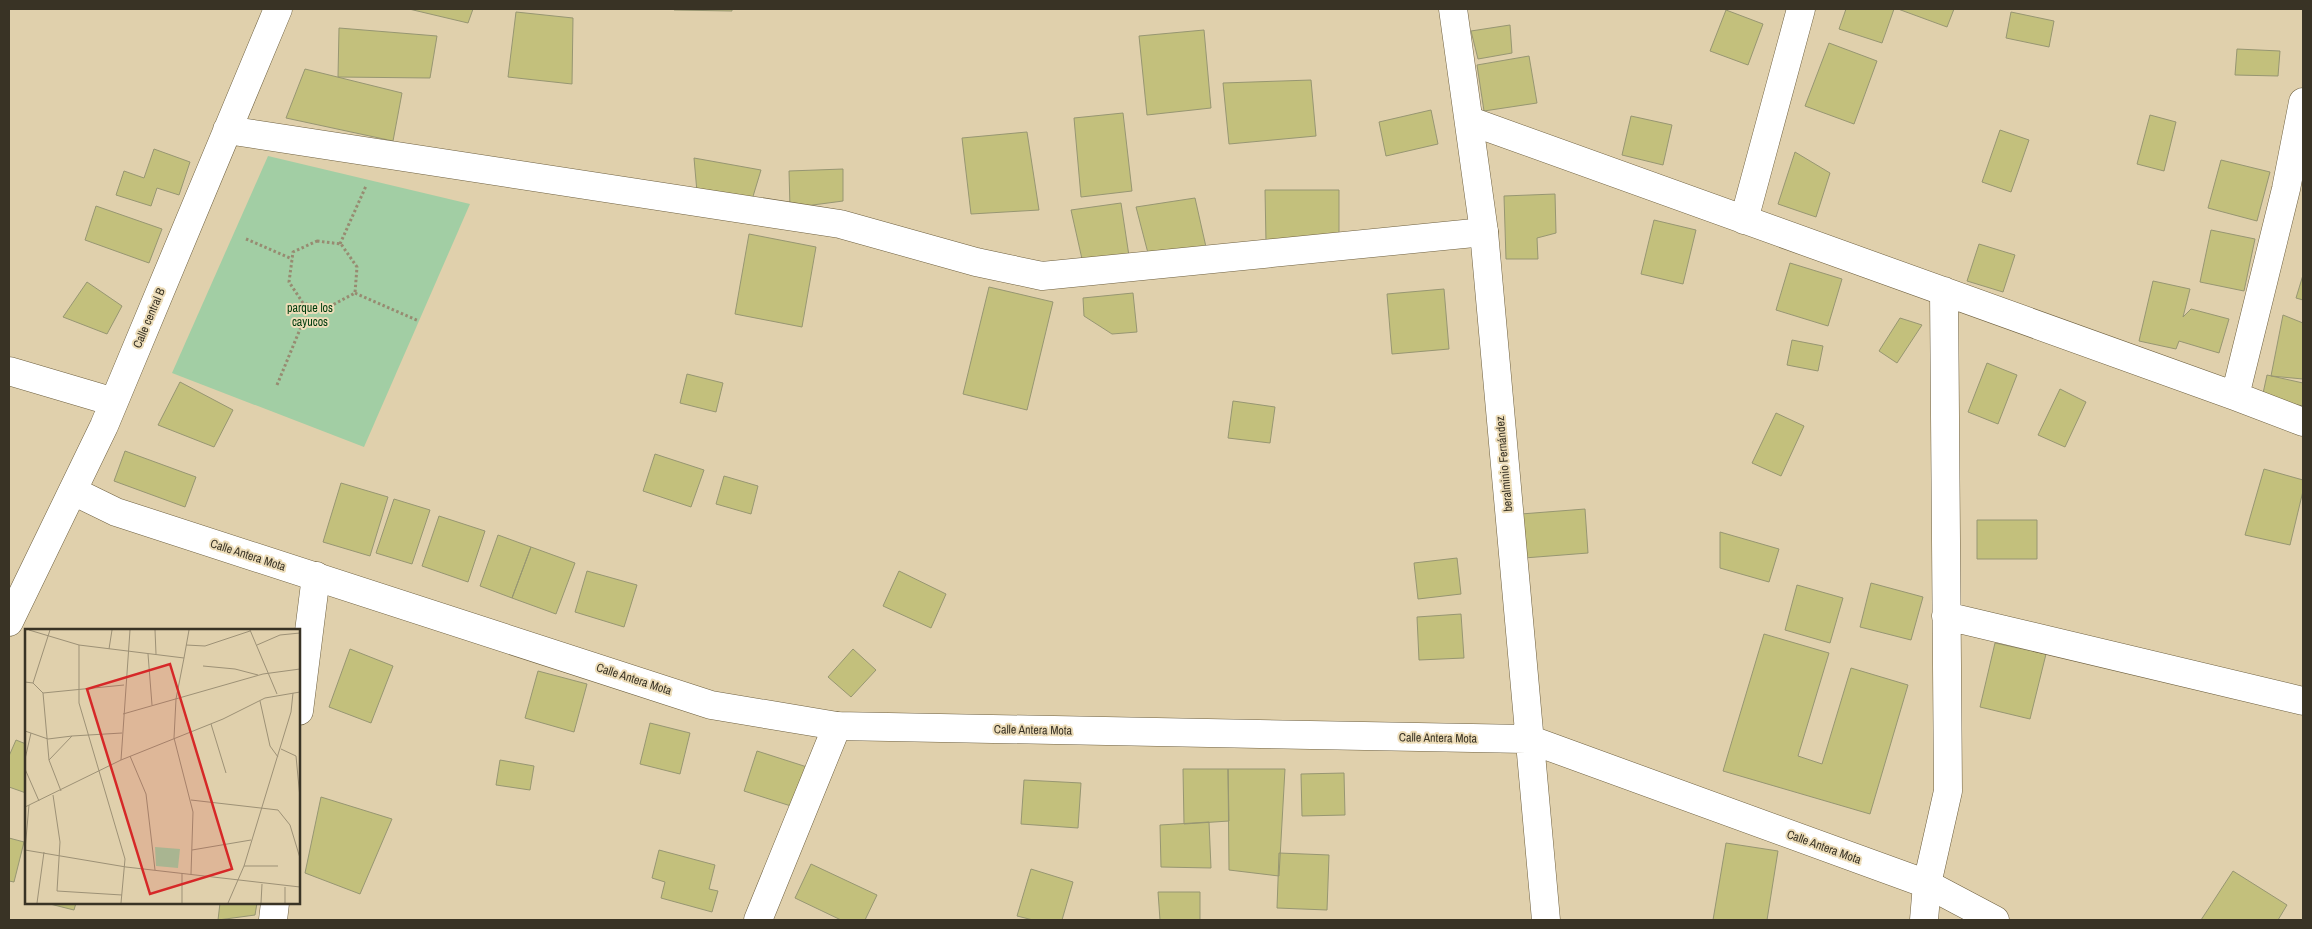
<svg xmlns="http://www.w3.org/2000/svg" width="2312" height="929" viewBox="0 0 2312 929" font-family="'Archivo Narrow',sans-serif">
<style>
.green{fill:#a2cea4}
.building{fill:#c3c07c;stroke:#979672}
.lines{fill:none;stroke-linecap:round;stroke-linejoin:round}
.street-casing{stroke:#6e6040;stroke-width:29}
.secondary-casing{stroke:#6e6040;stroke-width:29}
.path{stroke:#978b71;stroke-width:3;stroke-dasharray:2.5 2.5;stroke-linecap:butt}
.street{stroke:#fff;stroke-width:28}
.secondary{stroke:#fff;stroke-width:28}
.labels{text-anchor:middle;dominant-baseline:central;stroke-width:4;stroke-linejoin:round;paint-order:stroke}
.park-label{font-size:12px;fill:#003d0e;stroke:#edddb9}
.street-label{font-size:12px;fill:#393325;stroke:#edddb9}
.inset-road{fill:none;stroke:#9d9176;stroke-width:1}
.view{fill:#d62828;fill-opacity:0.15;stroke:#d62828;stroke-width:2.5}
.inset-edge{fill:none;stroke:#393325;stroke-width:2.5}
</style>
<rect width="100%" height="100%" fill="#e0d0ac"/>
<path class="green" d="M 268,156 L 470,204 L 364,447 L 172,373 Z"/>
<path class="building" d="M 409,9 L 473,9 L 468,23 Z
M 674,9 L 732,9 L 732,11 L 674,10 Z
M 1846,9 L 1894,9 L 1882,43 L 1839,29 Z
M 1898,9 L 1954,9 L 1947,27 Z
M 1726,10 L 1763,24 L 1748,65 L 1710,51 Z
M 516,12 L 573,18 L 572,84 L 508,77 Z
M 2011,12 L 2054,21 L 2049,47 L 2006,38 Z
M 1510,25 L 1512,53 L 1478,59 L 1471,31 Z
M 339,28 L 437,36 L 430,78 L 338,77 Z
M 1204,30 L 1211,108 L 1147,115 L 1139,36 Z
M 1829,43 L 1877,61 L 1854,124 L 1805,106 Z
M 2237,49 L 2280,51 L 2278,76 L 2235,75 Z
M 1529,56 L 1537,103 L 1484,111 L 1477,65 Z
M 305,69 L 402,93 L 393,141 L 286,118 Z
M 1311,80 L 1316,136 L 1229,144 L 1223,83 Z
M 1431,110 L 1438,144 L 1386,156 L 1379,122 Z
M 1123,113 L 1132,191 L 1081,197 L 1074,118 Z
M 2150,115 L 2176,122 L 2164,171 L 2137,164 Z
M 1631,116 L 1672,125 L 1663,165 L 1622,155 Z
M 2000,130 L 2029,140 L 2011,192 L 1982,182 Z
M 1027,132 L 1039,210 L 971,214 L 962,138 Z
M 154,149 L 190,162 L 179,195 L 157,188 L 151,206 L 116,195 L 124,171 L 144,178 Z
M 1795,152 L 1830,173 L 1816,217 L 1778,204 Z
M 694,158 L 761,170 L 751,203 L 697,192 Z
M 2221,160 L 2270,172 L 2257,221 L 2208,208 Z
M 843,169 L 843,201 L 790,208 L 789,171 Z
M 1265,190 L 1339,190 L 1339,238 L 1266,242 Z
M 1555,194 L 1556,233 L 1537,238 L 1538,259 L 1506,259 L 1504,196 Z
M 1195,198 L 1206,247 L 1149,257 L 1136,207 Z
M 1121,203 L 1129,256 L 1082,259 L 1071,210 Z
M 96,206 L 162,229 L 149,263 L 85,240 Z
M 1654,220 L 1696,230 L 1683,284 L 1641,274 Z
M 2211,230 L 2255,239 L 2244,291 L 2200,282 Z
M 749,234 L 816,247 L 802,327 L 735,314 Z
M 1979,244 L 2015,255 L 2003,292 L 1967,281 Z
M 1790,263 L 1842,279 L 1828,326 L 1776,310 Z
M 2303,275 L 2303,300 L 2296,298 Z
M 2153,281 L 2190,289 L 2183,317 L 2191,309 L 2229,319 L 2219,353 L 2179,341 L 2176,349 L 2139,341 Z
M 87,282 L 122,306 L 107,334 L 63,317 Z
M 989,287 L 1053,302 L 1027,410 L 963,394 Z
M 1444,289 L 1449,349 L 1392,354 L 1387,294 Z
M 1133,293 L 1137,332 L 1112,334 L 1084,316 L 1083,298 Z
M 2283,315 L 2303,323 L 2303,379 L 2271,376 Z
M 1900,318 L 1922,325 L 1897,363 L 1879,351 Z
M 1792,340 L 1823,346 L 1818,371 L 1787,365 Z
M 1987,363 L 2017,375 L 1998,424 L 1968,412 Z
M 687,374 L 723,383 L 716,412 L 680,403 Z
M 2267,375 L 2303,383 L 2303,406 L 2262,398 Z
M 180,382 L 233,410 L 214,447 L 158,425 Z
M 2060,389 L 2086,402 L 2065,447 L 2038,435 Z
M 1233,401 L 1275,407 L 1270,443 L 1228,438 Z
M 1776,413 L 1804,426 L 1781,476 L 1752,463 Z
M 125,451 L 196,477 L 185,507 L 114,481 Z
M 655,454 L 704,470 L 691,507 L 643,491 Z
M 2264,469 L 2303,480 L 2303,491 L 2290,545 L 2245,535 Z
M 724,476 L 758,486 L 751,514 L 716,504 Z
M 341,483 L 388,497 L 370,556 L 323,542 Z
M 394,499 L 430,510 L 412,564 L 376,553 Z
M 1585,509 L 1588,553 L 1524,558 L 1521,514 Z
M 439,516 L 485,531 L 468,582 L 422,566 Z
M 1977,520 L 2037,520 L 2037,559 L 1977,559 Z
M 1720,532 L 1779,549 L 1769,582 L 1720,568 Z
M 498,535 L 531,547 L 512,598 L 480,586 Z
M 531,547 L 575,563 L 556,614 L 512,598 Z
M 1457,558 L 1461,594 L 1418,599 L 1414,563 Z
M 587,571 L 637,585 L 624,627 L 575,612 Z
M 899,571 L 946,594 L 931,628 L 883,606 Z
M 1871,583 L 1923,597 L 1911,640 L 1860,627 Z
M 1797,585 L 1843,598 L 1830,643 L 1785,630 Z
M 1461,614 L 1464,658 L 1419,660 L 1417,617 Z
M 1764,634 L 1829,653 L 1798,756 L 1822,764 L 1851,668 L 1908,685 L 1870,814 L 1723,771 Z
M 1995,643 L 2046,654 L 2030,719 L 1980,707 Z
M 350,649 L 393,666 L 371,723 L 329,707 Z
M 853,649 L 876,670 L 851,697 L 828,677 Z
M 538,671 L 587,684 L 574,732 L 525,718 Z
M 650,723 L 690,733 L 680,774 L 640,764 Z
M 16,740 L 26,744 L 26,793 L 9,787 L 9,756 Z
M 757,751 L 807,767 L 794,807 L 744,791 Z
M 500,760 L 534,766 L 530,790 L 496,785 Z
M 1183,769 L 1228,769 L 1229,821 L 1184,824 Z
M 1228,769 L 1285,769 L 1279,876 L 1229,870 Z
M 1344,773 L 1345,815 L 1302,816 L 1301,774 Z
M 1024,780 L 1081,783 L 1078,828 L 1021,824 Z
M 321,797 L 392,819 L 360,894 L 305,873 Z
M 1209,822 L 1211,868 L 1161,867 L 1160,825 Z
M 9,838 L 24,842 L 14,882 L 9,881 Z
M 1726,843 L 1778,851 L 1767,920 L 1713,920 Z
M 659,850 L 715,865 L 709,889 L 718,891 L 712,912 L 661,898 L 665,882 L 652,878 Z
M 1279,853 L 1329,855 L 1327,910 L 1277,908 Z
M 811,864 L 877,895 L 865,920 L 841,920 L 795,898 Z
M 1031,869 L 1073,882 L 1062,920 L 1033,920 L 1017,916 Z
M 2233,871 L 2287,905 L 2278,920 L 2201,920 Z
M 1158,892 L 1200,892 L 1200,920 L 1160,920 Z
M 46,903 L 76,903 L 74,910 Z
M 220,903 L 257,903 L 255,915 L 218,920 Z"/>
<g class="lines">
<g class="street-casing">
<path id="street" d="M 1470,121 L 2235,396 L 2303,422
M 227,130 L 840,224 L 976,262 L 1042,276 L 1484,232
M 1744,220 L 1801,9
M 9,371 L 114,402
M 2235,396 L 2286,189 L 2303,102
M 1946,616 L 2303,701
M 9,622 L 104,426 L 278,9
M 299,711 L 316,576
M 273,920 L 275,903
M 758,920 L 837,726
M 1924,920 L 1927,884 L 1948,791 L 1944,291"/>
</g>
<g class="secondary-casing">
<path id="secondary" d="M 1453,9 L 1484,232 L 1546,920
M 73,491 L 116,512 L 711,705 L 837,726 L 1528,739 L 1927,884 L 1995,920"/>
</g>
<path class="path" d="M 246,239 L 292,259
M 317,241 L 341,244 L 357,267 L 355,293 L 325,309 L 303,303 L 289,282 L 293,252 Z
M 340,244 L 366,186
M 355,293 L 419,321
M 277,385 L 310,305"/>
<use href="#street" class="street"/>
<use href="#secondary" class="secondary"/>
</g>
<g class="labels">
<g class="park-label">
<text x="310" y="308">parque los<tspan x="310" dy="14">cayucos</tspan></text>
</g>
<g class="street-label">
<text transform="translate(149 318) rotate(-67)">Calle central B</text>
<text transform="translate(1504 464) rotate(-95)">beralminio Fernández</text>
<text transform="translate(248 555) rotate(18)">Calle Antera Mota</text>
<text transform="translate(634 679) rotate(18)">Calle Antera Mota</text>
<text transform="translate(1033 730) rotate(1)">Calle Antera Mota</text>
<text transform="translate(1438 738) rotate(1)">Calle Antera Mota</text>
<text transform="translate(1824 847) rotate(20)">Calle Antera Mota</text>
</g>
</g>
<g transform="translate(25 629)">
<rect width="275" height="275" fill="#e0d0ac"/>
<path d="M 130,218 L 155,220 L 153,239 L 131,237 Z" fill="#a2cea4"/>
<path class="inset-road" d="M 4,1 L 54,16 L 159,29 L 151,70 L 149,109M 130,1 L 131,25M 225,1 L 252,65M 54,16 L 54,74 L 100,230 L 96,274M 161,16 L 180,17 L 225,2M 232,16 L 255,6 L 275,4M 84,20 L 87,1M 123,25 L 127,76M 159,29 L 164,1M 178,37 L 210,40 L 233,46M 0,53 L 8,54 L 18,64 L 24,131 L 36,162M 8,54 L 25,1M 18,64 L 99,56M 235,72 L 245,117 L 253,128M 98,85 L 238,45 L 275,40M 186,95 L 201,144M 0,102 L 23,110 L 47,107M 149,109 L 168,183 L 166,245M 256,120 L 271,127 L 275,169M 105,127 L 121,165 L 130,241M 0,130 L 6,104M 24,131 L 47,107 L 97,104M 96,131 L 105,1M 0,140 L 14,172M 28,166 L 35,213 L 32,262 L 97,266M 166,171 L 253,181 L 265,196 L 275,229M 0,178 L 96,131 L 198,90 L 240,69 L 275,63M 0,221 L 101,238 L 275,258M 0,221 L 4,176M 167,221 L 226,211M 219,237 L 253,237M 157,244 L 157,274M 260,258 L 260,274M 12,274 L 19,223M 203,274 L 219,237 L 266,83 L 268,64M 236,274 L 237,255"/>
<path class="view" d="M 145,35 L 207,240 L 125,265 L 62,60 Z"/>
<rect width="275" height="275" class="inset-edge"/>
</g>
<rect width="2312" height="929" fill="none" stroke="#393325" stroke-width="20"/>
</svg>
